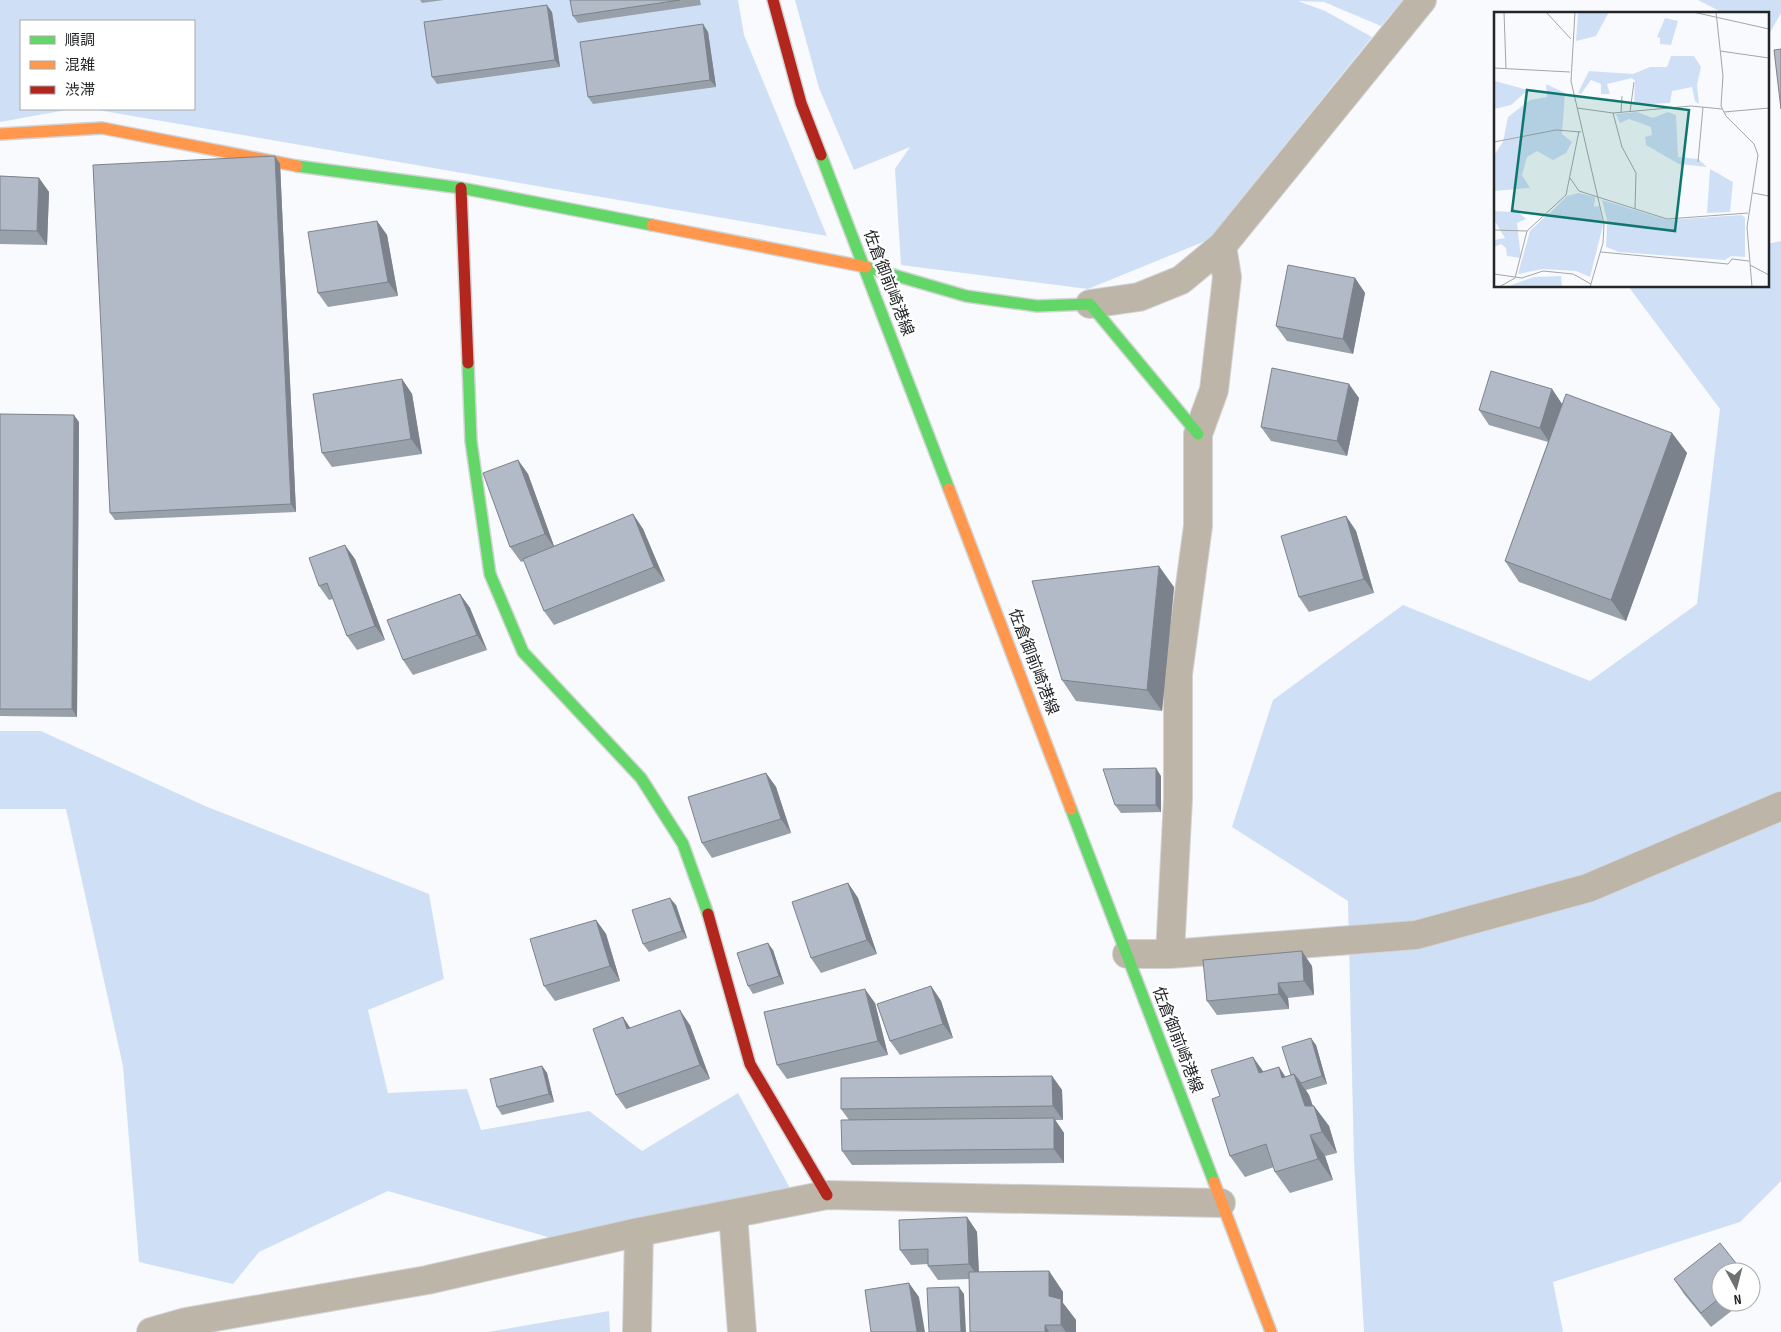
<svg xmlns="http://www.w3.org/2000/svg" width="1781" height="1332" viewBox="0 0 1781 1332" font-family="'Sofia Sans Condensed','Noto Sans JP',sans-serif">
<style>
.green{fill:#cfe0f6}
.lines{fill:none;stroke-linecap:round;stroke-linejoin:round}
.street-casing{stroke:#d2d4d6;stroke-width:30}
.fast-casing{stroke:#d2d4d6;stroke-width:14}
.slow-casing{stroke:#d2d4d6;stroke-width:14}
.jam-casing{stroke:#d2d4d6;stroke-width:14}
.street{stroke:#beb5a9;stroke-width:28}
.fast{stroke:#63d668;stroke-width:11}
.slow{stroke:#ff974d;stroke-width:11}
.jam{stroke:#b3261e;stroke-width:11}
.wall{fill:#98a0aa}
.shaded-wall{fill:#7c828b}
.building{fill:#b1bac6;stroke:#7c828b}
.labels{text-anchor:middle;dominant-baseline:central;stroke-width:5;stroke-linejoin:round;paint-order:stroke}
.street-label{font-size:16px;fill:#232527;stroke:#fff}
.inset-road{fill:none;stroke:#a3a5a7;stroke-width:1}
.view{fill:#0f766e;fill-opacity:0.15;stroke:#0f766e;stroke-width:2.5}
.inset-edge{fill:none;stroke:#232527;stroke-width:2.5}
</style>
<rect width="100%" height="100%" fill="#f8fafd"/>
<path class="green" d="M 0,0 L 738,0 L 744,35 L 827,236 L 92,109 L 194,109 L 194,21 L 21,21 L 21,109 L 90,109 L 66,110 L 0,122 Z
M 795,0 L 1403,0 L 1381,26 L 1324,2 L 1298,1 L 1325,11 L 1372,37 L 1208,240 L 1088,289 L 901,265 L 895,169 L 910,147 L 854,170 L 819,88 Z
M 1698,0 L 1781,0 L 1781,13 L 1768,36 L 1767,14 L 1725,14 Z
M 1781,241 L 1781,1181 L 1740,1222 L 1553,1282 L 1563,1332 L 1364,1332 L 1354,1160 L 1348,901 L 1232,827 L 1273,700 L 1403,605 L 1590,681 L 1697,604 L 1720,409 L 1628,286 L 1767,286 L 1767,244 Z
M 0,731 L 41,731 L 205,806 L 429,894 L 444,979 L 368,1010 L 388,1093 L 467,1089 L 481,1130 L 589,1111 L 642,1151 L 738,1093 L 791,1190 L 565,1242 L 388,1191 L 259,1252 L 233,1284 L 139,1262 L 123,1066 L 66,809 L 0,809 Z
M 609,1311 L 610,1332 L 488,1332 Z"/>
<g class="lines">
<g class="street-casing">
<path id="street" d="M 1090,304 L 1139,297 L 1181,280 L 1222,246
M 1127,954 L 1170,954 L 1416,935 L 1588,888 L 1781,806
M 1170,954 L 1178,799 L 1178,674 L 1198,526 L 1198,434 L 1214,390 L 1227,277 L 1222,246 L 1422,0
M 733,1214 L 742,1332
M 151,1332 L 186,1322 L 427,1280 L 639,1232 L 827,1195 L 1221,1203
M 637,1332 L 639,1232"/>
</g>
<g class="fast-casing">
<path id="fast" d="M 821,155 L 949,489
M 297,166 L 461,188 L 652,225
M 866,267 L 966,296 L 1037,306 L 1090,304 L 1198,434
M 468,363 L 471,441 L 490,574 L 523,652 L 641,778 L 683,844 L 708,914
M 1071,809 L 1214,1182"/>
</g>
<g class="slow-casing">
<path id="slow" d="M 0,134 L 102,128 L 297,166
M 652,225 L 866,267
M 949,489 L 1071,809
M 1214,1182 L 1271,1332"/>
</g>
<g class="jam-casing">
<path id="jam" d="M 773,0 L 801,103 L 821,155
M 461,188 L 468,363
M 708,914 L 750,1064 L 827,1195"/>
</g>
<use href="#street" class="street"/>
<use href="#fast" class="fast"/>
<use href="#slow" class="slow"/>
<use href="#jam" class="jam"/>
</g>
<path class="wall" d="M 420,0 L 444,0 L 422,3 Z
M 570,0 L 700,0 L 701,5 L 578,23 L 573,16 Z
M 552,12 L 560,67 L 437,84 L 432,77 Z
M 708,32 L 716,87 L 593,104 L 588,97 Z
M 275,156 L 280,164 L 296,512 L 115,520 L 110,513 Z
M 0,176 L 39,178 L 49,192 L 47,245 L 0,244 Z
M 377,221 L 387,235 L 398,296 L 328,307 L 318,293 Z
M 1355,278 L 1365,293 L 1353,354 L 1287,341 L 1276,326 Z
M 402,379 L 412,394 L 422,454 L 332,467 L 322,453 Z
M 1552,389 L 1562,404 L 1672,433 L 1687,453 L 1626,621 L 1519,582 L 1505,561 L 1548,442 L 1489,425 L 1479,410 Z
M 1359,398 L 1347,456 L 1271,441 L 1261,427 Z
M 0,414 L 79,422 L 77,717 L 0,716 Z
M 518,460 L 528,474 L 554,546 L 633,514 L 643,529 L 665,581 L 554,625 L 544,611 L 524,561 L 521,562 L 510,547 Z
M 1346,516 L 1356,531 L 1374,593 L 1309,612 L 1299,597 Z
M 355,559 L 385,640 L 357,650 L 347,636 L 333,599 L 329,600 L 319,586 Z
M 1174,587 L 1162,711 L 1076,701 L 1062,680 Z
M 460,594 L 470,608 L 487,650 L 413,675 L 403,660 Z
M 766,773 L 776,787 L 791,833 L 712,858 L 702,843 Z
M 1161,776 L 1161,812 L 1121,813 L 1115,805 Z
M 848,883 L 858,898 L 877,954 L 821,973 L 811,958 Z
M 676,905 L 687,938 L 649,952 L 643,944 Z
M 596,920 L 606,934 L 620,981 L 555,1001 L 544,986 Z
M 773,950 L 784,984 L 753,994 L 748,986 Z
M 1312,966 L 1314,995 L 1288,998 L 1289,1009 L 1217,1015 L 1207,1001 Z
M 931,986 L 941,1001 L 953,1038 L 900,1055 L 890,1041 Z
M 875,1003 L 888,1055 L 787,1079 L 777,1065 Z
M 623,1017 L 630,1028 L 690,1025 L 710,1079 L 626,1109 L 616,1095 Z
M 1316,1045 L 1327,1084 L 1306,1090 L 1309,1095 L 1313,1106 L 1314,1106 L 1329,1126 L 1337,1153 L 1325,1156 L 1333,1180 L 1290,1193 L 1275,1172 L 1274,1167 L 1245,1177 L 1230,1156 L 1220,1096 L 1264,1072 L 1279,1067 L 1285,1077 L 1291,1075 Z
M 542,1066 L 547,1073 L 554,1102 L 502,1115 L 497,1107 Z
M 1052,1076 L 1062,1090 L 1063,1120 L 1055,1120 L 1064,1133 L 1064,1163 L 852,1165 L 842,1151 L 849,1120 L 841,1109 Z
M 967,1217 L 977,1232 L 979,1272 L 1049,1271 L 1063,1292 L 1063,1303 L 1076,1320 L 1076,1332 L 970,1332 L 969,1279 L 938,1280 L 928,1266 L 928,1264 L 911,1265 L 900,1250 Z
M 1721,1272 L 1721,1302 L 1743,1302 L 1711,1327 L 1684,1294 L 1674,1279 Z
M 1751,1283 L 1757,1291 L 1751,1296 Z"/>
<path class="shaded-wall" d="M 547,5 L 552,12 L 560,67 L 555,60 Z
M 703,24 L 708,32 L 716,87 L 710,80 Z
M 275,156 L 280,164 L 296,512 L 291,504 Z
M 39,178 L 49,192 L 47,245 L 37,231 Z
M 377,221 L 387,235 L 398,296 L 388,282 Z
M 1355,278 L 1365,293 L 1353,354 L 1343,339 Z
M 402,379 L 412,394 L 422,454 L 411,439 Z
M 1349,384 L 1359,398 L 1347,456 L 1337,441 Z
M 1552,389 L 1562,404 L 1550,443 L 1540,428 Z
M 74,415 L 79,422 L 77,717 L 72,709 Z
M 1672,433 L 1687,453 L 1626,621 L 1611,600 Z
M 518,460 L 528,474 L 555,549 L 545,534 Z
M 633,514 L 643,529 L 665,581 L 654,567 Z
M 1346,516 L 1356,531 L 1374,593 L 1364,579 Z
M 345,545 L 355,559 L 385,640 L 375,626 Z
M 1159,566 L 1174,587 L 1162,711 L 1147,690 Z
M 460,594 L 470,608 L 487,650 L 477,635 Z
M 1156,768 L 1161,776 L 1161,812 L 1156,805 Z
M 766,773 L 776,787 L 791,833 L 781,819 Z
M 848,883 L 858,898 L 877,954 L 867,940 Z
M 670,898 L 676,905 L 687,938 L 682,931 Z
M 596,920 L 606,934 L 620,981 L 610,966 Z
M 768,943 L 773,950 L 784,984 L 779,976 Z
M 1302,951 L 1312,966 L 1314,995 L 1304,981 Z
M 1278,983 L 1288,998 L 1289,1009 L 1279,994 Z
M 931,986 L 941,1001 L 953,1038 L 943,1024 Z
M 865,989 L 875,1003 L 888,1055 L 878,1041 Z
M 680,1010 L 690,1025 L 710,1079 L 700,1065 Z
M 623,1017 L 633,1032 L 627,1029 Z
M 1311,1038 L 1316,1045 L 1327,1084 L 1322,1076 Z
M 1253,1057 L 1268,1078 L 1259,1073 Z
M 542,1066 L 547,1073 L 554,1102 L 549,1094 Z
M 1279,1067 L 1293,1088 L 1282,1078 Z
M 1294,1074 L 1309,1095 L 1320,1127 L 1305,1106 Z
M 1052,1076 L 1062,1090 L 1063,1120 L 1053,1106 Z
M 1314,1106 L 1329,1126 L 1337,1153 L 1322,1132 Z
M 1054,1118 L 1064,1133 L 1064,1163 L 1054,1149 Z
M 1310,1135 L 1325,1156 L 1333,1180 L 1318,1159 Z
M 967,1217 L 977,1232 L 979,1278 L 969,1264 Z
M 1049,1271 L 1063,1292 L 1063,1303 L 1076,1320 L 1076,1332 L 1066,1332 L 1061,1325 L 1049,1296 Z
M 909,1283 L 919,1297 L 925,1332 L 917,1332 Z
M 959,1287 L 964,1294 L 966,1332 L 961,1332 Z
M 1045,1325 L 1049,1332 L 1045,1332 Z"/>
<path class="building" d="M 570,0 L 680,0 L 573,16 Z
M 547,5 L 555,60 L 432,77 L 424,22 Z
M 703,24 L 710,80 L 588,97 L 580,42 Z
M 1781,49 L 1781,109 L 1774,50 Z
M 275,156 L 291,504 L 110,513 L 93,165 Z
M 0,176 L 39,178 L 37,231 L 0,230 Z
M 377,221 L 388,282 L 318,293 L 308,232 Z
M 1288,265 L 1355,278 L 1343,339 L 1276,326 Z
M 1272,368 L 1349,384 L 1337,441 L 1261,427 Z
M 1491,371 L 1552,389 L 1540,428 L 1479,410 Z
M 402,379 L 411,439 L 322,453 L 313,394 Z
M 1566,394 L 1672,433 L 1611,600 L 1505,561 Z
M 0,414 L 74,415 L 72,709 L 0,709 Z
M 518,460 L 545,534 L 510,547 L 483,473 Z
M 633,514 L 654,567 L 544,611 L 523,559 Z
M 1346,516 L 1364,579 L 1299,597 L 1281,536 Z
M 345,545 L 375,626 L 347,636 L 327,583 L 319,586 L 309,558 Z
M 1159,566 L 1147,690 L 1062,680 L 1032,581 Z
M 460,594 L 477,635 L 403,660 L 387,620 Z
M 1156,768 L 1156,805 L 1115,805 L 1103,769 Z
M 766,773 L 781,819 L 702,843 L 688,797 Z
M 848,883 L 867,940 L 811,958 L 792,902 Z
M 670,898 L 682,931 L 643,944 L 632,910 Z
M 596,920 L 610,966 L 544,986 L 530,939 Z
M 768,943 L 779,976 L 748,986 L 737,953 Z
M 1302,951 L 1304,981 L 1278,983 L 1279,994 L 1207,1001 L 1203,960 Z
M 931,986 L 943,1024 L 890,1041 L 877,1004 Z
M 865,989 L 878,1041 L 777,1065 L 764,1012 Z
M 680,1010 L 700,1065 L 616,1095 L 593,1029 L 623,1017 L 627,1029 Z
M 1311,1038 L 1322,1076 L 1301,1083 L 1294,1074 L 1291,1075 L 1282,1047 Z
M 1253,1057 L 1259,1073 L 1279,1067 L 1282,1078 L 1294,1074 L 1305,1106 L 1314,1106 L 1322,1132 L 1310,1135 L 1318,1159 L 1275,1172 L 1266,1144 L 1230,1156 L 1212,1099 L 1220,1096 L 1211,1070 Z
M 542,1066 L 549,1094 L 497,1107 L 490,1079 Z
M 1052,1076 L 1053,1106 L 841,1109 L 841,1078 Z
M 1054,1118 L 1054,1149 L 842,1151 L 841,1120 Z
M 967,1217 L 969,1264 L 928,1266 L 928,1249 L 900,1250 L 899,1220 Z
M 1720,1243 L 1743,1272 L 1721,1272 L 1721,1297 L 1701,1313 L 1674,1279 Z
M 1049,1271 L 1049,1296 L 1061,1299 L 1061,1325 L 1045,1325 L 1045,1332 L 970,1332 L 969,1272 Z
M 909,1283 L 917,1332 L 871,1332 L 865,1290 Z
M 959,1287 L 961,1332 L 929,1332 L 927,1288 Z"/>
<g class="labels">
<g class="street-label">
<text transform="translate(888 283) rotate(69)">佐倉御前崎港線</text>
<text transform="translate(1033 662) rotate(69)">佐倉御前崎港線</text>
<text transform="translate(1177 1040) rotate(69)">佐倉御前崎港線</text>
</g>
</g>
<g transform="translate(1494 12)">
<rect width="275" height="275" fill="#f8fafd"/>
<path d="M 84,0 L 115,0 L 102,24 L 82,29 ZM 171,6 L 184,9 L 177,33 L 166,32 L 166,26 L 163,25 ZM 177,44 L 200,44 L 207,55 L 203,73 L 205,92 L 201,89 L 198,75 L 178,79 L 176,91 L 140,93 L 141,69 L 138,66 L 113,72 L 116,82 L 107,82 L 107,72 L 97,68 L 87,82 L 84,81 L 95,59 L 139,62 L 156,55 L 173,55 ZM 0,69 L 1,69 L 34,78 L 17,93 L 0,97 ZM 52,72 L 71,81 L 68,122 L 78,130 L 72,141 L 59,148 L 43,139 L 33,145 L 28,163 L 36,176 L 0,179 L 0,143 L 9,130 L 14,105 L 36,88 L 53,85 ZM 143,100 L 159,106 L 174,100 L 182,103 L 184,145 L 204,147 L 213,155 L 185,152 L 152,133 L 151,125 L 158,123 L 157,115 L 135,107 L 126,111 L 122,102 ZM 216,157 L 239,170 L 236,200 L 213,201 ZM 85,181 L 101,185 L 100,195 L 105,194 L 109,213 L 96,265 L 82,259 L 49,257 L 24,262 L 36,219 L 55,201 L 60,204 L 56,201 L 73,184 ZM 108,188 L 173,208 L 248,203 L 251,206 L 251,245 L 237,244 L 231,248 L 125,240 L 112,235 L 113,208 ZM 20,196 L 32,207 L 23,211 L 27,246 L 13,244 L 12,236 L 7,232 L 0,235 L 0,228 L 11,226 L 0,208 L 0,199 L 17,200 ZM 67,264 L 68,275 L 12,275 L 40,265 Z" fill="#cfe0f6"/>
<path class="inset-road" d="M 10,0 L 12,57M 52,0 L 77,27M 81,0 L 77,69 L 110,212 L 109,231 L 96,275M 199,0 L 275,17M 222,0 L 229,64 L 227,94 L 232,104 L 260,132 L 264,143 L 253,215 L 258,275M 226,39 L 275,46M 0,56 L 76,60M 83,96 L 119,101 L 197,94 L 228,97M 127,100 L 128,84M 136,100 L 140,70M 230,100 L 275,96M 119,101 L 128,135 L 142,161 L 141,197M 0,130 L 62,118 L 87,120M 204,150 L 209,95M 76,166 L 85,179 L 173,207 L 254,201M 259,181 L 275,184M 0,218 L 33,219 L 72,183 L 85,119M 107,240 L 234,252 L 238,247 L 255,249M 256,253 L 275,263M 0,262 L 28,266 L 49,259 L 79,262 L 97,272M 5,275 L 21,266 L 33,219"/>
<path class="view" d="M 33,78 L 195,98 L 181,219 L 18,199 Z"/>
<rect width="275" height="275" class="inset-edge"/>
</g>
<rect x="20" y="20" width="175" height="90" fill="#ffffff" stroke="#a7a8a9"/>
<rect x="30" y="36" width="25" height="8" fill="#63d668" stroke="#a7a8a9"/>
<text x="65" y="45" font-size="15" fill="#232527">順調</text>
<rect x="30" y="61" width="25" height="8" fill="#ff974d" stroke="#a7a8a9"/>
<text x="65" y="70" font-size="15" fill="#232527">混雑</text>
<rect x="30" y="86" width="25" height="8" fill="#b3261e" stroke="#a7a8a9"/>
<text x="65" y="95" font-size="15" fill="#232527">渋滞</text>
<g transform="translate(1736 1287) rotate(173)"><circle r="24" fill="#ffffff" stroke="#a7a8a9"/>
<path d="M0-4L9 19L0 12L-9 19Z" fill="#6e7072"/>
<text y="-8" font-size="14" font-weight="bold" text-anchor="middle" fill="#232527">N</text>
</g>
</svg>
